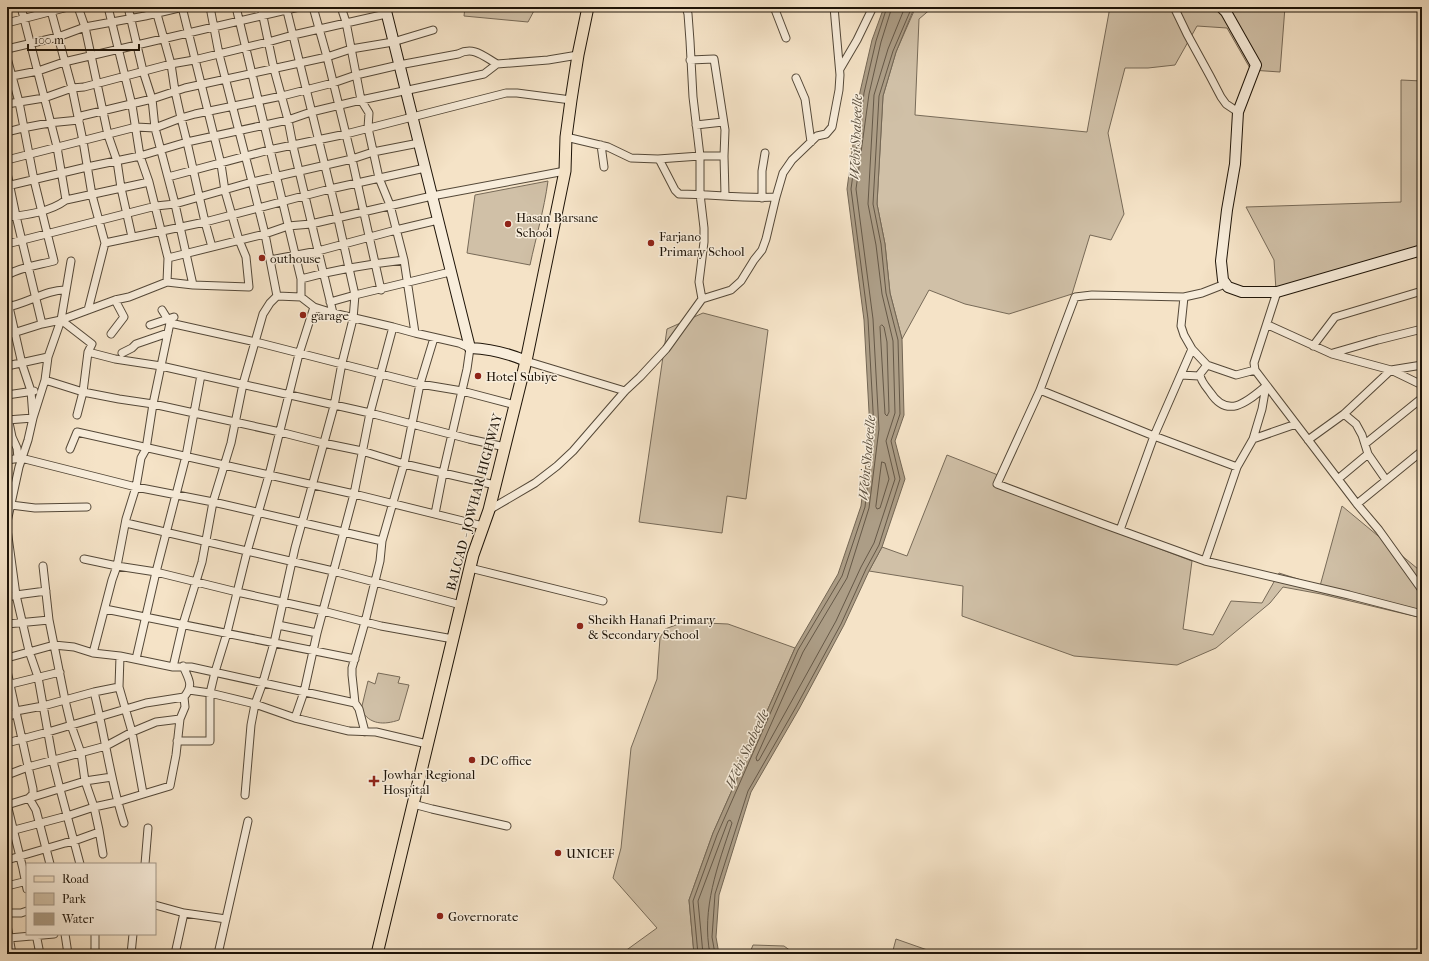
<svg xmlns="http://www.w3.org/2000/svg" width="1429" height="961" viewBox="0 0 1429 961" font-family="'IM FELL French Canon',serif">
<style>
.green{fill:#d0c0a7;stroke:#776a58}
.water{fill:#ac9d86;stroke:#736654}
.lines{fill:none;stroke-linecap:round;stroke-linejoin:round}
.shore{stroke:#655847;stroke-width:1}
.street-casing{stroke:#544838;stroke-width:9}
.secondary-casing{stroke:#1e1408;stroke-width:12}
.primary-casing{stroke:#1e1408;stroke-width:13}
.street{stroke:#f8eddb;stroke-width:7}
.secondary{stroke:#f8eddb;stroke-width:10}
.primary{stroke:#f5e3c7;stroke-width:11}
.poi-dot{fill:#8f2418;stroke:#f8eddb;stroke-width:1.5}
.labels{text-anchor:middle;dominant-baseline:central;stroke-width:3;stroke-linejoin:round;paint-order:stroke}
.poi-label{font-size:13px;fill:#1e1408;stroke:#f8eddb;text-anchor:start}
.street-label{font-size:13px;fill:#1e1408;stroke:#f8eddb}
.water-label{font-size:14px;font-style:italic;fill:#5e5241;stroke:#f8eddb}
</style>
<rect width="100%" height="100%" fill="#f5e3c7"/>
<filter id="stains"><feTurbulence type="fractalNoise" baseFrequency=".005" numOctaves="4"/><feColorMatrix values="0 0 0 0 .2 0 0 0 0 .09 0 0 0 0 .02 0 0 0 .5 -.17"/></filter>
<radialGradient id="worn" r=".72"><stop offset=".6" stop-color="#630" stop-opacity="0"/><stop offset="1" stop-color="#630" stop-opacity=".3"/></radialGradient>
<path class="green" d="M 465,7 L 536,7 L 528,22 L 464,16 Z
M 918,7 L 933,7 L 919,19 L 915,115 L 1087,132 L 1110,7 L 1285,7 L 1280,72 L 1251,70 L 1227,28 L 1197,26 L 1175,65 L 1148,68 L 1125,68 L 1108,133 L 1124,214 L 1111,240 L 1090,235 L 1072,294 L 1009,314 L 965,304 L 929,290 L 902,339 L 890,293 L 885,244 L 877,204 L 883,96 L 896,52 L 914,11 Z
M 1401,80 L 1422,81 L 1422,245 L 1276,290 L 1274,260 L 1246,207 L 1401,202 Z
M 548,181 C 544,210 536,237 530,265 L 467,253 L 475,195 Z
M 703,313 L 768,330 L 746,499 L 727,496 L 722,533 L 639,522 L 667,329 Z
M 947,455 L 998,475 L 993,486 L 1192,561 L 1183,629 L 1213,635 L 1231,601 L 1262,603 L 1279,573 L 1320,586 L 1342,506 L 1418,569 L 1422,564 L 1422,618 L 1321,594 L 1283,587 L 1270,603 L 1216,648 L 1177,665 L 1074,656 L 962,616 L 963,586 L 869,571 L 882,547 L 907,556 Z
M 684,622 L 728,624 L 795,648 L 713,833 L 689,900 L 694,954 L 621,954 L 657,928 L 613,878 L 621,848 L 631,748 L 657,679 L 660,638 L 665,629 Z
M 378,673 L 400,677 L 398,683 L 409,685 L 399,720 C 384,725 370,725 361,710 L 368,681 L 375,684 Z
M 896,939 L 933,952 L 935,954 L 892,954 Z
M 753,945 L 784,946 L 795,954 L 752,954 L 751,950 Z"/>
<path class="water" d="M 884,7 L 918,7 L 913,11 L 896,52 L 883,96 L 877,204 L 885,244 L 890,293 L 902,339 L 904,415 L 895,441 L 905,479 L 882,547 L 869,571 L 844,625 L 799,709 L 751,792 L 719,895 L 716,937 L 719,954 L 694,954 L 689,900 L 713,833 L 795,648 L 838,574 L 861,506 L 870,430 L 864,320 L 847,189 L 860,92 L 872,40 Z"/>
<g class="lines">
<path class="shore" d="M 892,7 L 881,42 L 869,94 L 856,189 L 873,319 L 879,429 L 869,508 L 847,578 L 803,652 L 756,758 L 757,761 L 759,760 L 836,621 L 861,567 L 874,543 L 895,479 L 886,441 L 895,413 L 893,341 L 882,294 L 876,245 L 868,204 L 874,95 L 888,49 L 905,7
M 882,325 L 884,327 L 887,342 L 889,412 L 887,416 L 885,414 L 880,327 Z
M 882,462 L 885,463 L 889,479 L 880,508 L 877,509 L 876,507 Z
M 698,954 L 693,901 L 717,835 L 798,650 L 842,576 L 865,507 L 874,429 L 868,319 L 851,189 L 864,93 L 876,41 L 887,7
M 703,954 L 698,901 L 728,821 L 730,820 L 732,823 C 718,865 701,909 710,954
M 715,954 L 712,937 L 715,894 L 748,791 L 796,707 L 841,624 L 866,569 L 879,545 L 900,479 L 891,441 L 900,414 L 898,340 L 886,293 L 881,244 L 873,204 L 879,96 L 893,51 L 912,7"/>
<g class="street-casing">
<path id="street" d="M 21,7 L 57,147 L 66,200
M 50,7 L 72,88 L 83,141 L 92,195 L 105,243 L 88,310
M 78,7 L 85,27 L 108,135 L 117,161 L 121,188 L 132,237
M 108,7 L 132,105 L 140,156 L 149,182 L 168,258 L 167,282
M 128,7 L 143,71 L 152,99 L 155,128 L 175,204 L 193,285
M 155,7 L 171,64 L 175,91 L 181,118 L 187,142 L 205,222 L 212,247
M 210,7 L 219,54 L 252,182 L 265,234 L 277,296
M 236,7 L 301,279 L 301,297
M 261,7 L 274,69 L 288,120 L 293,146 L 333,313
M 313,7 L 327,57 L 352,159 L 381,290
M 341,7 L 346,22 L 361,100 L 369,113 L 368,128 L 379,178 L 390,205 L 404,260 L 415,333
M 686,7 L 688,14 L 690,41 L 693,97 L 700,156 L 700,194 L 704,228 L 704,242 L 699,282 L 702,299
M 774,7 L 786,38
M 1174,7 L 1187,34 L 1210,76 L 1221,97 L 1226,104 L 1238,112
M 7,23 L 68,7
M 7,49 L 58,37 L 85,27 L 145,16 L 183,7
M 7,58 L 19,102 L 34,180 L 54,261 C 38,265 21,267 7,275
M 690,60 L 714,59 L 725,130 L 724,156 L 725,195
M 840,69 L 857,40 L 873,7
M 7,77 L 38,71 L 64,62 L 299,7
M 796,78 L 805,99 L 811,142
M 7,104 L 44,98 L 72,88 L 84,87 L 171,64 L 194,60 L 268,42 L 293,35 L 386,14
M 696,125 L 723,122
M 7,132 C 31,125 54,122 79,120 L 81,116 L 152,99 L 185,88 L 327,57 L 351,49 L 393,42 L 433,30
M 566,137 L 608,147 L 631,158 L 658,159 L 660,161 L 675,190 L 679,194 C 712,194 744,199 776,197
M 601,145 L 604,167
M 658,159 L 700,156 L 724,156
M 7,160 L 136,127 L 155,128 L 181,118 L 195,114 L 282,96 L 333,83 L 356,75 L 399,65 L 458,54 C 474,46 483,56 497,64
M 7,173 L 16,216 L 42,324
M 168,177 L 269,150 L 346,134 L 506,93 L 517,93 L 571,100
M 7,186 L 87,167 L 140,156 L 187,142 L 288,120 L 311,112 L 361,100 L 484,74 L 497,64 L 548,60 L 578,55
M 762,198 L 762,171 L 765,153
M 7,217 C 27,215 50,212 66,200 L 149,182
M 105,243 L 205,222 L 330,189 L 425,168
M 7,244 L 156,206 L 175,204 L 252,182 L 352,159 L 373,152 L 419,143
M 168,258 L 265,234 L 288,226 L 311,224 L 432,196 L 565,171
M 270,260 L 318,251 L 396,230 L 438,220
M 301,279 C 334,270 369,264 404,260
M 1225,284 L 1202,293 L 1184,297 L 1092,295 L 1075,297 L 1040,390 L 997,484 L 1103,524 L 1205,561 L 1349,595 L 1422,614
M 1277,292 L 1254,363 L 1255,370 L 1357,504 L 1379,530 L 1422,590
M 277,296 L 301,297 L 314,307 L 333,313 L 393,327 L 415,333 L 459,343 L 470,348 L 467,369 L 443,473 L 435,514
M 1184,297 L 1181,326 L 1184,335 L 1192,349 L 1207,365 L 1236,375 L 1255,370
M 7,298 L 22,364 L 31,391 L 33,418 L 7,420
M 330,302 L 355,295 L 450,272
M 7,307 C 26,304 48,289 66,290
M 162,310 L 170,323 L 256,342 L 420,384 L 462,391 L 515,405
M 61,320 L 92,344 L 88,352 L 83,392 L 77,415
M 150,325 L 174,317
M 1268,325 L 1332,354 L 1391,370 L 1422,385
M 111,334 L 124,317 L 115,300
M 7,335 L 42,324 L 61,320 L 115,300 L 129,297 L 167,282 L 193,285 L 249,287 L 246,257 L 239,240 L 225,191 L 221,164 L 182,7
M 1313,346 L 1335,317 L 1422,291
M 88,352 L 115,359 L 161,366 L 370,413 L 469,439 L 505,447
M 122,353 L 132,348 L 136,344 L 168,333
M 1333,353 L 1378,340 L 1422,329
M 526,361 L 625,391
M 1207,365 L 1200,374 C 1200,380 1206,387 1210,392 C 1228,420 1248,401 1266,386
M 7,366 L 48,357
M 1181,375 L 1199,376
M 45,380 L 83,392 L 119,399 L 153,404 L 280,432 L 323,443 L 362,451 L 404,464 L 495,485
M 1040,390 L 1154,436 L 1237,467
M 7,395 L 34,391
M 7,413 L 12,437 L 17,448 L 18,458
M 1344,414 L 1356,424 L 1362,435 L 1368,454 L 1386,480
M 1253,439 L 1296,424
M 1308,440 L 1344,414 L 1391,370 L 1422,365
M 1365,444 L 1422,398
M 70,449 L 77,432 L 354,494 L 483,526
M 7,460 L 21,458 L 136,487 L 213,502 L 382,541
M 1338,479 L 1368,454
M 1357,504 L 1422,451
M 11,505 L 35,508 L 87,507
M 489,510 L 535,483 L 557,466 L 573,451 L 625,391 L 640,377 L 666,349 L 702,299 L 731,290 L 741,281 L 754,260 L 762,250 L 766,239 L 776,197 L 783,173 L 792,160 L 817,136 L 826,134 L 832,127 L 839,90 L 840,75 L 834,7
M 7,522 L 19,467 L 28,440 L 33,418 L 45,380 L 48,357 L 61,320 L 71,261
M 126,523 L 333,571 L 461,605
M 7,529 L 16,595 L 29,651 L 38,677 L 53,761 L 60,789 L 80,864
M 1120,530 L 1154,436 L 1192,349
M 84,559 L 117,566 L 156,572 L 237,592 L 323,611 L 381,626 L 453,639
M 1205,561 L 1237,467 L 1253,439 L 1262,409 L 1266,386
M 43,566 L 49,620 L 65,700 L 71,725 L 81,753 L 85,781 L 94,807 L 99,830 L 103,854
M 470,568 L 603,601
M 7,597 L 16,595 L 46,591
M 105,609 L 355,659
M 7,624 L 49,620
M 278,625 L 317,633
M 93,653 L 112,580 L 117,566 L 126,519 L 136,487 L 141,458 L 146,449 L 153,404 L 170,323
M 120,656 L 119,687 L 132,732 L 143,793
M 7,658 L 54,645 L 74,647 L 93,653 L 120,656 L 173,667 L 191,667 L 355,703 L 359,709 L 365,732
M 136,659 L 156,572 L 186,456 L 201,375
M 173,667 L 183,624 L 202,562 L 213,502 L 231,443 L 243,384 L 263,314 L 270,303 L 277,296
M 7,671 L 33,789 L 33,794 L 29,798 L 36,810 L 50,864
M 7,685 L 60,672
M 189,690 L 210,693 L 255,704 L 295,718 L 349,731 L 376,732 L 427,744
M 94,692 C 105,735 110,780 124,823
M 355,703 L 352,675 L 352,668 L 365,622 L 380,561 L 382,541 L 404,464 L 420,384 L 434,338
M 7,717 L 12,715 L 16,711 L 43,706 L 94,692 L 119,687
M 295,718 L 304,692 L 317,633 L 354,494 L 370,413 L 393,327
M 177,741 L 210,741 L 210,693 L 215,672 L 227,633 L 247,552 L 269,475 L 299,354 L 314,307
M 7,743 L 48,732 L 146,703 L 184,697
M 7,775 L 28,767 L 106,746 L 132,732 L 156,722 L 180,719
M 245,795 L 251,725 L 255,704 L 263,682 L 274,643 L 295,548 L 334,406 L 342,363 L 353,319 L 355,295 L 338,219 L 286,7
M 7,804 L 23,869 L 27,889
M 413,804 L 432,809 L 507,826
M 7,805 L 85,781 L 112,777
M 7,832 L 67,816 L 94,807 L 117,802 L 170,786 L 176,755 L 180,719 L 185,707 L 184,697 C 194,685 189,680 183,666
M 7,860 L 65,843 L 74,841 L 99,832
M 145,864 L 148,828
M 7,886 L 27,881
M 155,905 L 184,913
M 7,913 L 21,913 L 27,911
M 7,925 L 12,954
M 36,934 L 40,954
M 65,934 L 68,954
M 95,934 L 95,954
M 9,938 L 54,934
M 131,954 L 133,934
M 175,954 L 184,913 L 226,919
M 218,954 L 248,821"/>
</g>
<g class="secondary-casing">
<path id="secondary" d="M 385,7 L 470,348 C 490,349 508,353 526,361
M 1221,7 L 1226,12 L 1256,65 L 1238,112 L 1235,164 L 1227,210 L 1221,261 L 1223,280 L 1228,287 L 1242,292 L 1277,292 L 1422,250"/>
</g>
<g class="primary-casing">
<path id="primary" d="M 377,954 L 461,605 L 473,555 L 489,510 L 526,361 L 565,171 L 566,137 L 571,100 L 578,55 L 588,7"/>
</g>
<use href="#street" class="street"/>
<use href="#secondary" class="secondary"/>
<use href="#primary" class="primary"/>
</g>
<g class="poi-dot">
<circle cx="508" cy="224" r="4"/>
<circle cx="651" cy="243" r="4"/>
<circle cx="262" cy="258" r="4"/>
<circle cx="303" cy="315" r="4"/>
<circle cx="478" cy="376" r="4"/>
<circle cx="580" cy="626" r="4"/>
<circle cx="472" cy="760" r="4"/>
<path d="M372 775h4v4h4v4h-4v4h-4v-4h-4v-4h4z"/>
<circle cx="558" cy="853" r="4"/>
<circle cx="440" cy="916" r="4"/>
</g>
<g class="labels">
<g class="poi-label">
<text x="516" y="217">Hasan Barsane<tspan x="516" dy="15">School</tspan></text>
<text x="659" y="236">Farjano<tspan x="659" dy="15">Primary School</tspan></text>
<text x="270" y="258">outhouse</text>
<text x="311" y="315">garage</text>
<text x="486" y="376">Hotel Subiye</text>
<text x="588" y="619">Sheikh Hanafi Primary<tspan x="588" dy="15">&amp; Secondary School</tspan></text>
<text x="480" y="760">DC office</text>
<text x="383" y="774">Jowhar Regional<tspan x="383" dy="15">Hospital</tspan></text>
<text x="566" y="853">UNICEF</text>
<text x="448" y="916">Governorate</text>
</g>
<g class="street-label">
<text transform="translate(474 502) rotate(-75)">BALCAD - JOWHAR HIGHWAY</text>
</g>
<g class="water-label">
<text transform="translate(856 137) rotate(-88)">Webi Shabeelle</text>
<text transform="translate(867 458) rotate(-85)">Webi Shabeelle</text>
<text transform="translate(747 749) rotate(-65)">Webi Shabeelle</text>
</g>
</g>
<rect width="1429" height="961" fill="none" stroke="#f5e3c7" stroke-width="24"/>
<rect x="8" y="8" width="1413" height="945" fill="none" stroke="#1e1408" stroke-width="2"/>
<rect x="12" y="12" width="1405" height="937" fill="none" stroke="#1e1408"/>
<rect x="26" y="863" width="130" height="72" fill="#f8eddb" stroke="#a19687"/>
<rect x="34" y="876" width="20" height="6" fill="#f5e3c7" stroke="#a19687"/>
<text x="62" y="883" font-size="12" fill="#1e1408">Road</text>
<rect x="34" y="893" width="20" height="12" fill="#d0c0a7" stroke="#a19687"/>
<text x="62" y="903" font-size="12" fill="#1e1408">Park</text>
<rect x="34" y="913" width="20" height="12" fill="#ac9d86" stroke="#a19687"/>
<text x="62" y="923" font-size="12" fill="#1e1408">Water</text>
<path d="M28 44v6h111v-6" fill="none" stroke="#1e1408" stroke-width="2"/>
<text x="34" y="44" font-size="12" fill="#1e1408" stroke="#f8eddb" stroke-width="3" paint-order="stroke">100 m</text>
<rect width="100%" height="100%" filter="url(#stains)"/>
<rect width="100%" height="100%" fill="url(#worn)"/>
</svg>
